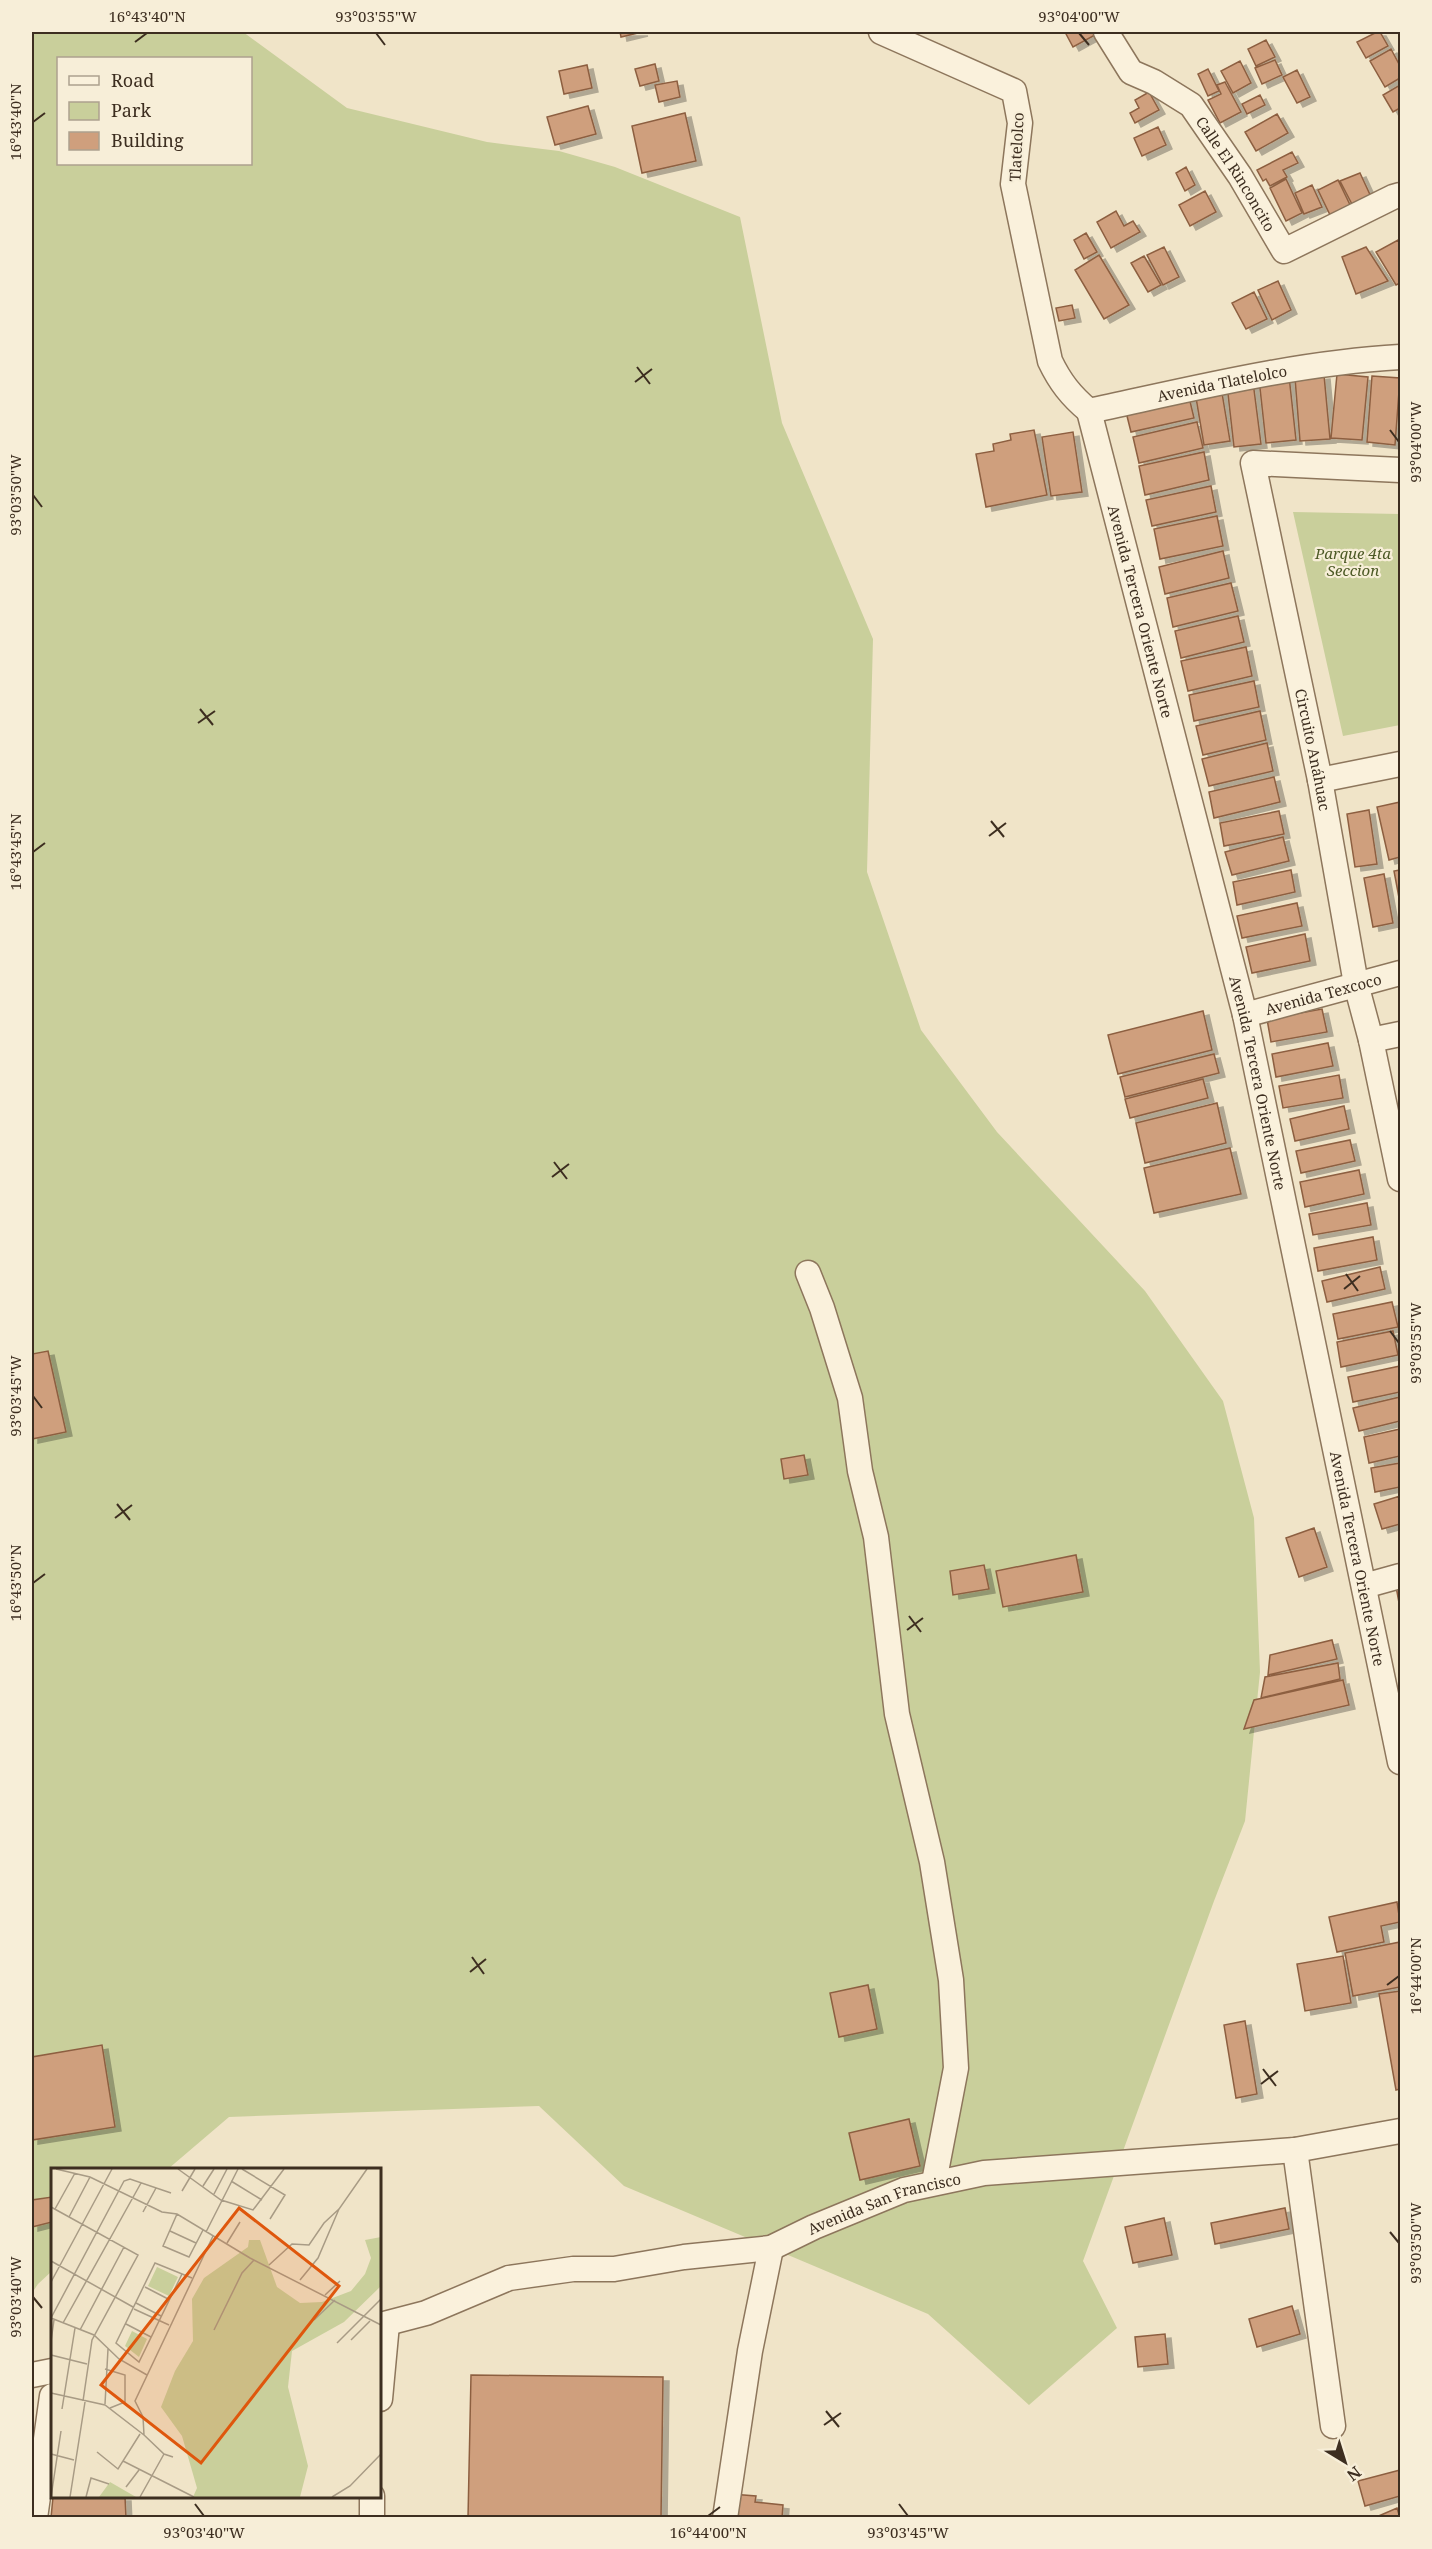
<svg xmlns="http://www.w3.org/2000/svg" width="1432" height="2549" viewBox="0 0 1432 2549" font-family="'Noto Serif',serif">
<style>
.green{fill:#c9cf9b;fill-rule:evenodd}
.building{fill:#cf9f7d;stroke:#8d5f41;stroke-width:1.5;filter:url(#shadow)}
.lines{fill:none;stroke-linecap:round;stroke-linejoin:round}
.minor-casing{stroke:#8d765c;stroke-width:27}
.minor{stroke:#faf1dc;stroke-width:24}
.ticks{fill:none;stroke:#3d2e20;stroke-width:2}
.labels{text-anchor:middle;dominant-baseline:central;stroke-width:4.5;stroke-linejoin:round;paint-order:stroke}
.street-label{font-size:15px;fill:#3d2e20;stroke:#f7eed8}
.park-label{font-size:15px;font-style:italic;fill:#4d5a26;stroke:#f7eed8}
.inset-road{fill:none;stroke:#a89b85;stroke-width:1.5}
.view{fill:#df570d;fill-opacity:0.15;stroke:#df570d;stroke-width:3}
.inset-edge{fill:none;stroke:#3d2e20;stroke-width:3}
.neatline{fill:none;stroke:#3d2e20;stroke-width:2}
.ticks-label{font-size:15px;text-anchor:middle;fill:#3d2e20}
</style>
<defs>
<filter id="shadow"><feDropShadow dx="6" dy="4" stdDeviation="0" flood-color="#0004"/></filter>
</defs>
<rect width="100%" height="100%" fill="#f0e4c8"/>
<path class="green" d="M 32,32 L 243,32 L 347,108 L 487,142 L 559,151 L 615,167 L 740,217 L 782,423 L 873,639 L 867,872 L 921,1030 L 997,1132 L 1145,1291 L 1223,1401 L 1254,1518 L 1260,1672 L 1245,1821 L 1214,1901 L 1083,2261 L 1117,2328 L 1029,2405 L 928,2314 L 624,2186 L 539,2106 L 229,2117 L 168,2169 L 52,2170 L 52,2271 L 38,2284 L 32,2293 ZM 58,58 L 250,58 L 250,164 L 58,164 Z
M 1293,512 L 1400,514 L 1400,725 L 1343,736 Z"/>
<path class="building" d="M 620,32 L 642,32 L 621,37 Z
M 1065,32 L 1093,32 L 1095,35 L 1073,47 Z
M 1377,32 L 1380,32 L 1388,46 L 1366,58 L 1357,42 Z
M 1266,40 L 1275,57 L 1256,66 L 1248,49 Z
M 1391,49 L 1400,66 L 1400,78 L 1385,87 L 1370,61 Z
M 1275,60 L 1282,75 L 1262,84 L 1255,68 Z
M 1240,61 L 1251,83 L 1233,93 L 1221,71 Z
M 655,64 L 659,81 L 640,86 L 635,69 Z
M 587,65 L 592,88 L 564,94 L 559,71 Z
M 1208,69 L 1219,91 L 1208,96 L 1198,74 Z
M 1297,70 L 1310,97 L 1297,103 L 1283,77 Z
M 677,81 L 680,97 L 659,102 L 655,85 Z
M 1225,82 L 1241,112 L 1220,123 L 1208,100 L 1221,94 L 1217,85 Z
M 1400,85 L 1400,108 L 1393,112 L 1383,95 Z
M 1149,92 L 1159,110 L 1135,123 L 1130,113 L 1139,108 L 1135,100 Z
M 1260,95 L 1265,105 L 1247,114 L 1242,104 Z
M 588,106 L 596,134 L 555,145 L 547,117 Z
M 685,113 L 696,161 L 642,173 L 632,126 Z
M 1277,114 L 1288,133 L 1256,151 L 1245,132 Z
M 1158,127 L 1166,145 L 1142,156 L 1134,138 Z
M 1292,152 L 1298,163 L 1283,170 L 1287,177 L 1270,186 L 1266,179 L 1263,181 L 1257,170 Z
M 1186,167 L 1195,185 L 1185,191 L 1176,173 Z
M 1360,173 L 1372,199 L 1355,210 L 1340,181 Z
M 1286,179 L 1302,213 L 1286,221 L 1270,188 Z
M 1338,180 L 1352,209 L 1332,219 L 1318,190 Z
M 1312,185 L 1322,207 L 1304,214 L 1295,193 Z
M 1205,191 L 1216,212 L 1190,226 L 1179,205 Z
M 1116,211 L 1124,226 L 1133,221 L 1140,232 L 1111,248 L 1097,222 Z
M 1086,233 L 1097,252 L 1084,259 L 1074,240 Z
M 1398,240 L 1400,244 L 1400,283 L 1396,285 L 1376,252 Z
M 1164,247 L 1179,277 L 1163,285 L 1147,255 Z
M 1366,247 L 1388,281 L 1356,294 L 1342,257 Z
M 1099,255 L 1129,305 L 1104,319 L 1075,270 Z
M 1144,256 L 1161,285 L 1148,292 L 1131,263 Z
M 1278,281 L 1291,310 L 1272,320 L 1258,290 Z
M 1254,292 L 1267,319 L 1246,329 L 1232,303 Z
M 1072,305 L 1075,318 L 1059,321 L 1056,308 Z
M 1337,374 L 1368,377 L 1362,440 L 1331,438 Z
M 1324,375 L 1330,439 L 1300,441 L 1295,378 Z
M 1289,376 L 1296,440 L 1266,443 L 1259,379 Z
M 1372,376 L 1400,378 L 1395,445 L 1367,442 Z
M 1253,382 L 1261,444 L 1234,447 L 1227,385 Z
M 1221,387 L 1230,441 L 1204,445 L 1195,392 Z
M 1188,393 L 1194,418 L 1131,432 L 1125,408 Z
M 1197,422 L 1203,448 L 1139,463 L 1133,437 Z
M 1034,430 L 1047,495 L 986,507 L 976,454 L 994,451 L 993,444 L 1011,440 L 1010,434 Z
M 1073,432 L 1082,492 L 1051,496 L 1042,437 Z
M 1204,452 L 1209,480 L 1145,495 L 1139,466 Z
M 1211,486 L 1216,512 L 1152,526 L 1146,500 Z
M 1217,516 L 1223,546 L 1160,559 L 1154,529 Z
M 1223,551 L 1229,578 L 1165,594 L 1159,567 Z
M 1231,583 L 1238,611 L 1173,627 L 1167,598 Z
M 1238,616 L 1244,642 L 1181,658 L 1175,631 Z
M 1246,647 L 1252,676 L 1188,691 L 1181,661 Z
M 1254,681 L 1259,707 L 1194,721 L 1189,695 Z
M 1260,711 L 1266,740 L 1203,755 L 1196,726 Z
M 1267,743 L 1273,771 L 1209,786 L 1202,759 Z
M 1274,777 L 1280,802 L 1214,818 L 1209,792 Z
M 1400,802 L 1400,857 L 1389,860 L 1377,807 Z
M 1369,810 L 1377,864 L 1355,867 L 1347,814 Z
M 1279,811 L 1284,834 L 1224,846 L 1220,823 Z
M 1283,837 L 1289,861 L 1232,875 L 1225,852 Z
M 1291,870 L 1295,892 L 1237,905 L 1233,882 Z
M 1400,870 L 1400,903 L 1394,871 Z
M 1384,874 L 1393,923 L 1373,927 L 1364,878 Z
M 1297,903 L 1302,926 L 1242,938 L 1237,916 Z
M 1305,934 L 1310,961 L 1252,973 L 1246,947 Z
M 1322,1009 L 1327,1032 L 1271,1042 L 1267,1019 Z
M 1203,1011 L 1212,1050 L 1118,1074 L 1108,1035 Z
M 1328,1043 L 1333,1066 L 1276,1077 L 1272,1054 Z
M 1214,1054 L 1219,1073 L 1125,1097 L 1120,1077 Z
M 1339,1075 L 1343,1098 L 1283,1108 L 1279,1086 Z
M 1203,1079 L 1208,1098 L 1130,1118 L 1125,1099 Z
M 1217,1103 L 1226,1143 L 1145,1163 L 1136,1123 Z
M 1344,1106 L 1349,1129 L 1295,1141 L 1290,1119 Z
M 1350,1140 L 1355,1161 L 1301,1173 L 1296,1151 Z
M 1230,1148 L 1241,1194 L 1154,1213 L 1144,1168 Z
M 1359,1170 L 1364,1194 L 1305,1207 L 1300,1182 Z
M 1367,1203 L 1371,1225 L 1313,1235 L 1309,1214 Z
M 1373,1237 L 1377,1260 L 1318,1271 L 1314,1248 Z
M 1380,1267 L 1385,1289 L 1327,1302 L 1322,1281 Z
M 1392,1302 L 1398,1327 L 1338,1339 L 1333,1314 Z
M 1393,1331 L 1398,1355 L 1341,1367 L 1337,1342 Z
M 48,1351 L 66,1432 L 32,1439 L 32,1354 Z
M 1400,1366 L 1400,1392 L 1353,1402 L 1348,1377 Z
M 1400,1397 L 1400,1421 L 1359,1431 L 1353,1408 Z
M 1400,1429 L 1400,1456 L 1369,1463 L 1364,1437 Z
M 804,1455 L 808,1475 L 784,1479 L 781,1459 Z
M 1400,1463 L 1400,1487 L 1375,1492 L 1371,1468 Z
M 1400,1496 L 1400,1524 L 1382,1529 L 1374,1504 Z
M 1314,1528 L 1327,1567 L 1299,1577 L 1286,1538 Z
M 1076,1555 L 1083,1592 L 1003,1607 L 996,1571 Z
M 984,1565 L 989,1589 L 953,1595 L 950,1571 Z
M 1400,1580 L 1400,1608 L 1395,1581 Z
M 1332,1640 L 1337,1659 L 1268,1675 L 1270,1655 Z
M 1338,1663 L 1340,1679 L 1261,1698 L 1265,1677 Z
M 1343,1680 L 1349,1705 L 1244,1729 L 1254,1700 Z
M 1397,1902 L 1400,1922 L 1381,1926 L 1384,1942 L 1337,1952 L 1329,1917 Z
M 1400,1942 L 1400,1987 L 1353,1996 L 1345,1953 Z
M 1343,1956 L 1351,2003 L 1305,2011 L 1297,1964 Z
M 868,1985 L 877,2029 L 839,2037 L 830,1993 Z
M 1400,1991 L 1400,2089 L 1396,2090 L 1379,1994 Z
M 1245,2021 L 1257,2094 L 1236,2098 L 1224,2025 Z
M 102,2045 L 115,2127 L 32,2140 L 32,2057 Z
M 909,2119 L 920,2166 L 860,2180 L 849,2133 Z
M 52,2197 L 52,2222 L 32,2227 L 32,2200 Z
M 1285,2208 L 1289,2229 L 1215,2244 L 1211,2223 Z
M 1164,2218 L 1172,2255 L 1133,2263 L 1125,2227 Z
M 1292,2306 L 1300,2334 L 1257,2347 L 1249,2319 Z
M 1165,2334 L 1168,2364 L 1138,2367 L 1135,2337 Z
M 471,2375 L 663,2377 L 661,2518 L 468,2518 Z
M 1400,2470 L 1400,2496 L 1365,2506 L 1358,2481 Z
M 731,2494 L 756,2496 L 755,2502 L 783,2505 L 782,2518 L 728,2518 Z
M 53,2497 L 125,2497 L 126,2518 L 51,2518 Z
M 1397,2508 L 1400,2518 L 1374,2518 Z"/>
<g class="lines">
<g class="minor-casing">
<g id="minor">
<path d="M 881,32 L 1014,91 L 1020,123 L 1013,184 L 1050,361 C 1060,382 1071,396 1089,411"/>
<path id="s1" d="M 1106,32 L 1131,72 L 1154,82 L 1191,105 L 1240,176 L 1284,251 L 1393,197 L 1400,195"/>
<path id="s2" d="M 1089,411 L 1245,1015 L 1400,1762"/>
<path id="s3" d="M 1089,411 C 1192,389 1295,363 1400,357"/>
<path id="s4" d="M 1400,470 L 1253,463 L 1320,780 L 1356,984 L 1371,1040 L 1400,1179"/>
<path d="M 1320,780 L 1400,764"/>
<path id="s5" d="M 1245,1015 L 1400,973"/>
<path d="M 1371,1040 L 1400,1034"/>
<path d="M 808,1273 L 822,1308 L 850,1398 L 860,1471 L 876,1537 L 897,1714 L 932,1862 L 951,1980 L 956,2068 L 934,2182"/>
<path d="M 1364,1586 L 1400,1576"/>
<path d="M 1295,2150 L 1333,2426"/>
<path id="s6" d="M 380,2325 L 426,2313 L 509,2278 L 573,2269 L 614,2269 L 684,2257 L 771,2248 L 814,2227 L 904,2190 L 984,2173 L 1295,2150 L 1400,2131"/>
<path d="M 32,2375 L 52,2371"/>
<path d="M 380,2399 L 387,2324"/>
<path d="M 372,2496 L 372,2518"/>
<path d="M 35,2518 L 52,2396"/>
<path d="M 725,2518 L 750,2351 L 771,2248"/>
</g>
</g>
<use href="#minor" class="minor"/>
</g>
<path class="ticks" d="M 376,33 L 385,45M 1079,33 L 1089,45M 135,42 L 147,33M 33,122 L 45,113M 637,367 L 650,384M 635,382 L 652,369M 1390,430 L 1399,442M 33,495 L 42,507M 200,709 L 213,725M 198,723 L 215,711M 991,821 L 1004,837M 989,836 L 1006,823M 33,852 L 45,843M 554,1162 L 567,1179M 552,1177 L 569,1164M 1346,1274 L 1358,1291M 1344,1289 L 1360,1276M 1390,1331 L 1399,1343M 33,1396 L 42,1408M 117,1504 L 130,1520M 115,1518 L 132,1505M 33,1583 L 45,1574M 909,1616 L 921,1632M 907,1630 L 923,1618M 472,1957 L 484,1974M 470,1972 L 486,1959M 1387,1985 L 1399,1976M 1263,2069 L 1276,2086M 1261,2084 L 1278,2071M 1390,2232 L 1399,2243M 33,2297 L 42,2308M 826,2411 L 839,2427M 824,2425 L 841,2413M 195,2504 L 204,2516M 899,2504 L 908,2516M 708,2516 L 720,2507"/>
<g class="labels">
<g class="street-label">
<text transform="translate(1016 147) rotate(-87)">Tlatelolco</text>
<text stroke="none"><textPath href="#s1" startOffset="198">Calle El Rinconcito</textPath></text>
<text stroke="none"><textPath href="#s3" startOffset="136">Avenida Tlatelolco</textPath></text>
<text stroke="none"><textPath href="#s2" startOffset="207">Avenida Tercera Oriente Norte</textPath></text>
<text stroke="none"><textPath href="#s4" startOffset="440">Circuito Anáhuac</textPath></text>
<text stroke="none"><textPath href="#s5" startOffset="81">Avenida Texcoco</textPath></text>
<text stroke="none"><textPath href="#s2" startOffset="693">Avenida Tercera Oriente Norte</textPath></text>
<text stroke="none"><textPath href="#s2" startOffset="1179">Avenida Tercera Oriente Norte</textPath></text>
<text stroke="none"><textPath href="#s6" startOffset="524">Avenida San Francisco</textPath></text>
</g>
<g class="park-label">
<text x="1353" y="553">Parque 4ta<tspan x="1353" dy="17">Seccion</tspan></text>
</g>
</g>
<g transform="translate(51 2168)">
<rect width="330" height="330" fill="#f0e4c8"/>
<path d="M 330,69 L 330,118 L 293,154 L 241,183 L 237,219 L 257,298 L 249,329 L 142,329 L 146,320 L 131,268 L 110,239 L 124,203 L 142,173 L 141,131 L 153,110 L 197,79 L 198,72 L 209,72 L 226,119 L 249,135 L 271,134 L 300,123 L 314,106 L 320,90 L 314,72 ZM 106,99 L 127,109 L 118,128 L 97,118 ZM 81,163 L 96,171 L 88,189 L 74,178 ZM 59,314 L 85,329 L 48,329 Z" fill="#c9cf9b"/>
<path class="inset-road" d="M 5,1 L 39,9 L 111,44 L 126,46 L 199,90 L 330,157M 127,1 L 170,32 L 202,42 L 233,1M 191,1 L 234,27 L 219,51M 180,13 L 211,32M 152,18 L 163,1M 131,23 L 144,1M 163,26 L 176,1M 0,39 L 87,87 L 41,172 L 32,233M 4,41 L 24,5M 92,44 L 105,20M 126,46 L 112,78 L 138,89 L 152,62M 18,49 L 39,9M 119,63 L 145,75M 155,64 L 187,1M 176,75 L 189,54M 0,93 L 82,139M 218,97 L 241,76 L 258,77 L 273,55 L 288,41M 131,106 L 88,194 L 65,175 L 104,95 L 141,110M 249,112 L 267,90 L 288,41 L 316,1M 0,114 L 61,1M 94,119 L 119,132M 274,127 L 289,113M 85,135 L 110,148M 83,141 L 118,157M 0,150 L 73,13 L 79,11 L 120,25M 0,150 L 43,167 L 68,191 L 96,207M 263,152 L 284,132M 12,155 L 90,15M 75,156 L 100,169M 29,162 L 73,79M 163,162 L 191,105 L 203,92M 300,172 L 319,153M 0,173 L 3,152M 286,175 L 330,131M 0,187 L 36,196M 54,201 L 74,207 L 74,234 L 59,240M 0,225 L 54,237 L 93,267M 54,236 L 57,181M 11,241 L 24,160M 46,284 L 67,301 L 89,266M 0,286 L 23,292M 122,289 L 113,286 L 93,267 L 92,249 L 84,233 L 162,68M 72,293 L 143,329M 75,319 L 88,302M 0,329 L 10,263M 19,329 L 34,234M 35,329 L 40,310 L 58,316M 89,329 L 113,286M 281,329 L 299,318 L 330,286"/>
<path class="view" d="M 188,40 L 288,118 L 150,295 L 50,217 Z"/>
<rect width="330" height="330" class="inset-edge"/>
</g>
<rect width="1432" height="2549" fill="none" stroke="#f7eed8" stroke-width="66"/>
<rect x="57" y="57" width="195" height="108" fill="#f7eed8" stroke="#ada18e" stroke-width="1.5"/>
<rect x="69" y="76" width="30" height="9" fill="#faf1dc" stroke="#ada18e" stroke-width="1.5"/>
<text x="111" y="87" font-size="18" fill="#3d2e20">Road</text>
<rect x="69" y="102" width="30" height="18" fill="#c9cf9b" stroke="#ada18e" stroke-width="1.5"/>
<text x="111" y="117" font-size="18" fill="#3d2e20">Park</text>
<rect x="69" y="132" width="30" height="18" fill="#cf9f7d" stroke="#ada18e" stroke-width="1.5"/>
<text x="111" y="147" font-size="18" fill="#3d2e20">Building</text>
<g transform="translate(1345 2462) rotate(142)" stroke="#f7eed8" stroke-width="4.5" paint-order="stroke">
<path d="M0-4.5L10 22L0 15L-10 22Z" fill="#3d2e20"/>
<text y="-9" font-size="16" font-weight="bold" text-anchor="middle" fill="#3d2e20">N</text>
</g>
<rect x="33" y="33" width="1366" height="2483" class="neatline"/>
<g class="ticks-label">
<text x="147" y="22">16°43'40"N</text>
<text x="376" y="22">93°03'55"W</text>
<text x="1079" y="22">93°04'00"W</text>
<text transform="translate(16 122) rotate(-90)" y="5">16°43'40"N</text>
<text transform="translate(1416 442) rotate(-90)" y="5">93°04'00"W</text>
<text transform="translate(16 495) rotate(-90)" y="5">93°03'50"W</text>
<text transform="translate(16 852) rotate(-90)" y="5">16°43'45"N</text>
<text transform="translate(1416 1343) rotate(-90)" y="5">93°03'55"W</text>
<text transform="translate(16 1396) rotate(-90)" y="5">93°03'45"W</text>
<text transform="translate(16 1583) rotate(-90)" y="5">16°43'50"N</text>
<text transform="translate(1416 1976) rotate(-90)" y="5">16°44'00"N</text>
<text transform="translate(1416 2243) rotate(-90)" y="5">93°03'50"W</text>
<text transform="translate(16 2297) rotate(-90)" y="5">93°03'40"W</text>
<text x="204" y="2538">93°03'40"W</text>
<text x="708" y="2538">16°44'00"N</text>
<text x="908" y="2538">93°03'45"W</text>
</g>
</svg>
